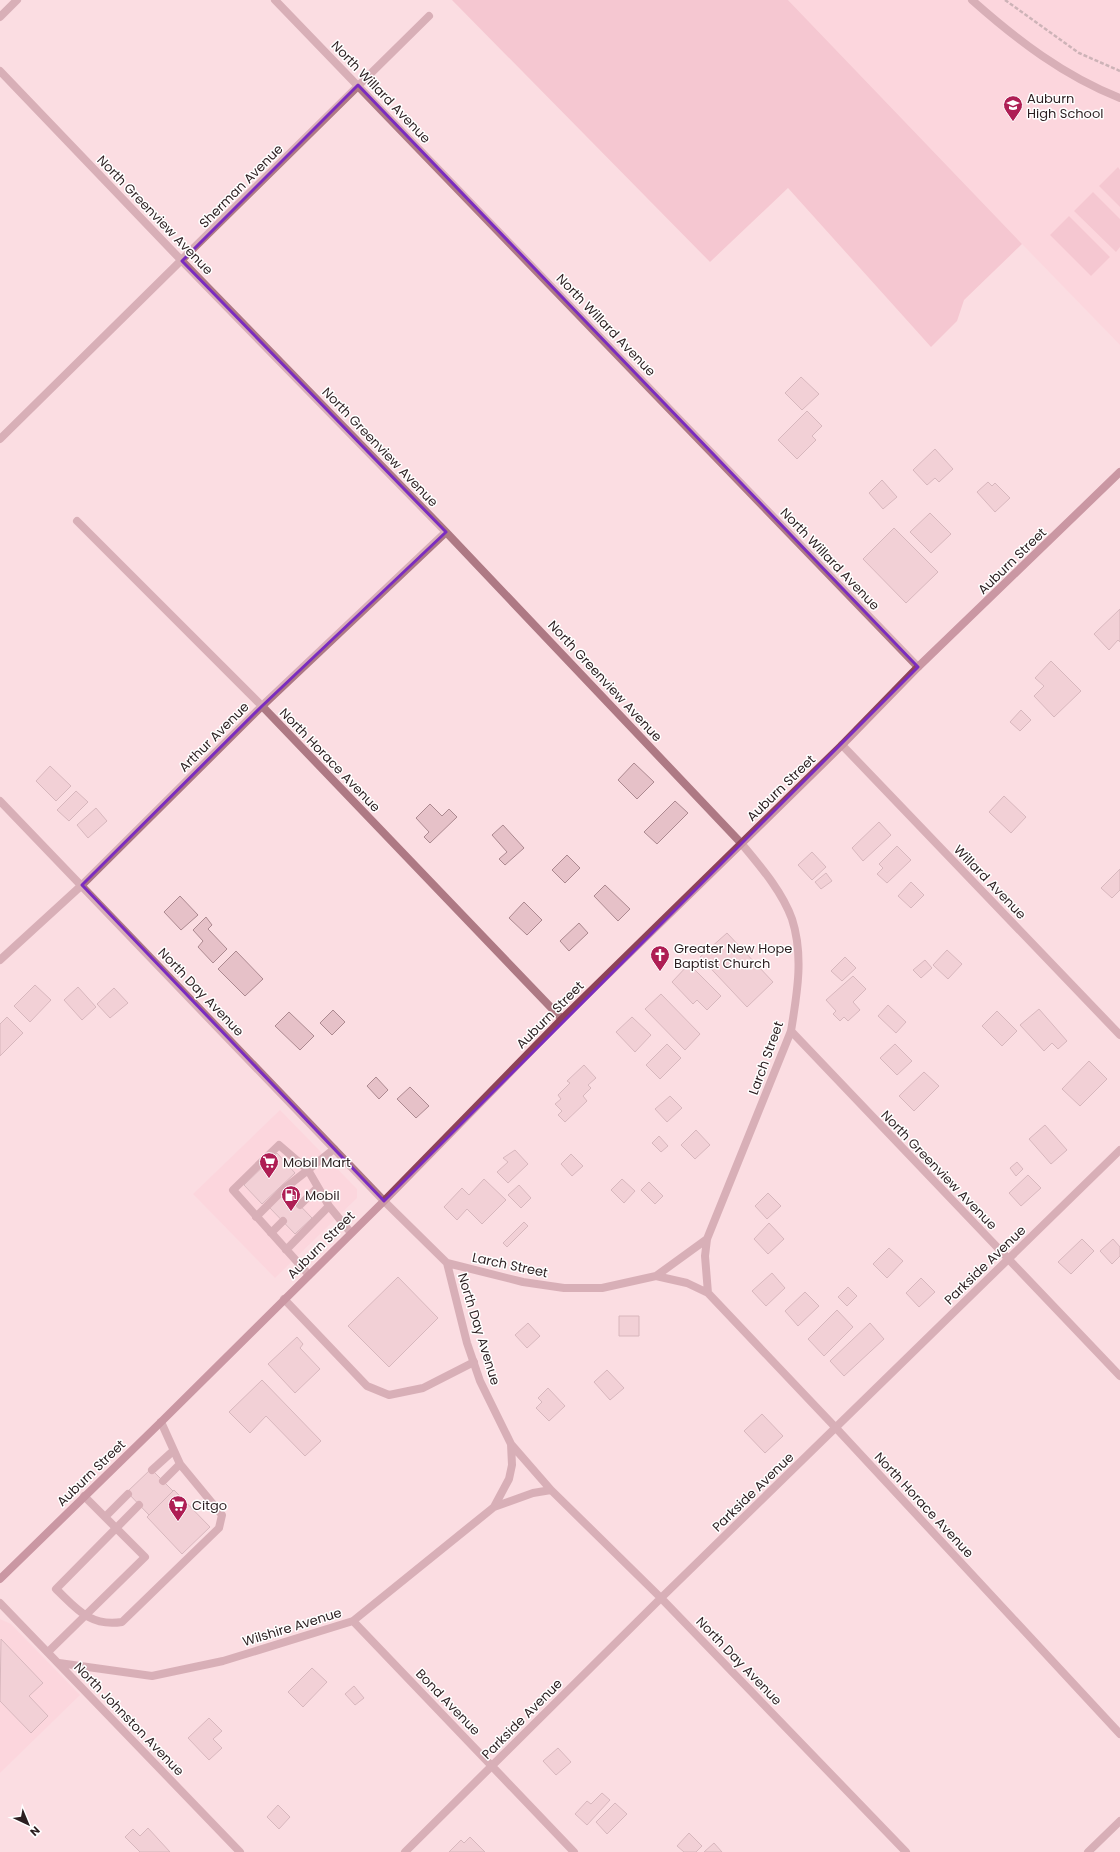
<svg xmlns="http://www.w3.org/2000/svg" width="1120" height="1852" viewBox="0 0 1120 1852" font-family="Poppins,sans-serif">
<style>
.built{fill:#fdcfd8}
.green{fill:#edaebc}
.building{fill:#e6c1c8;stroke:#ac8990}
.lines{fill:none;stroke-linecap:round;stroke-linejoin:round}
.path{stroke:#968184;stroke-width:2.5;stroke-dasharray:4 2;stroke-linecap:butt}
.service{stroke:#ae7984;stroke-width:8}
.minor{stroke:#ae7984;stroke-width:8}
.tertiary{stroke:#ae7984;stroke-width:8}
.secondary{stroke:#8e4357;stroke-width:8}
.marked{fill:none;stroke:#7b2cbf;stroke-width:3;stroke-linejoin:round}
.labels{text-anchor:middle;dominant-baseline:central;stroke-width:3;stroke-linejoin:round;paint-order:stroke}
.street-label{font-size:13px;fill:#2c1f21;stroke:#fff}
.poi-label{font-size:13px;fill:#2c1f21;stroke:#fff;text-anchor:start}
</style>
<rect width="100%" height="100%" fill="#fbdde2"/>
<path class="built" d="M 788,0 L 1120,0 L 1120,345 L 1022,244 Z
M 280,1110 L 357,1189 L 357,1198 L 275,1278 L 193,1194 Z
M 0,1619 L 11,1624 L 80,1695 L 0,1773 Z"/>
<path class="green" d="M 452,0 L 788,0 L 1022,244 L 964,300 L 957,321 L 931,347 L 788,188 L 710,262 Z
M 1118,167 L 1120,170 L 1120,207 L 1099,186 Z
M 1093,192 L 1120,219 L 1120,247 L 1116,252 L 1074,211 Z
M 1069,216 L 1110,257 L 1091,276 L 1050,235 Z"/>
<path class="building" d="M 801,377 L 819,394 L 802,410 L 785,393 Z
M 807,411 L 822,426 L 812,436 L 816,440 L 797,459 L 778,440 Z
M 935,449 L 953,469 L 939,482 L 935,478 L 927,485 L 913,470 Z
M 882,480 L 897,497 L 883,509 L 869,493 Z
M 988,482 L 992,486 L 995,483 L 1010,498 L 995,512 L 977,492 Z
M 930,513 L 951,534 L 931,553 L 910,532 Z
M 894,528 L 938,572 L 906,603 L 863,559 Z
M 1120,609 L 1120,642 L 1118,640 L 1109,650 L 1094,634 Z
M 1051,661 L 1081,691 L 1054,717 L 1034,696 L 1044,686 L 1035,678 Z
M 1021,710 L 1031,720 L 1020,731 L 1010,722 Z
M 634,763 L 654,782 L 637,799 L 618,780 Z
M 50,766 L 71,786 L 56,801 L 36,781 Z
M 76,791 L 88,802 L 69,821 L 57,810 Z
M 1004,796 L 1026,817 L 1011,833 L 989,812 Z
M 675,801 L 688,813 L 657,844 L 644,832 Z
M 430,804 L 442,816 L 449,809 L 457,817 L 430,843 L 424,837 L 429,832 L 416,818 Z
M 96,808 L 107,821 L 88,838 L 77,825 Z
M 879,822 L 891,835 L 863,861 L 852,848 Z
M 503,825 L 524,848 L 505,865 L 499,859 L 507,852 L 492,835 Z
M 897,846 L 911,860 L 887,883 L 877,874 L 883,868 L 879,864 Z
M 812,852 L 826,867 L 812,880 L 798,865 Z
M 567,855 L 580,868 L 565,883 L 552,870 Z
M 1120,869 L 1120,890 L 1112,898 L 1101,888 Z
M 826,873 L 832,881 L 821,889 L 815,882 Z
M 911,882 L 924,895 L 911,908 L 898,896 Z
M 605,885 L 630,909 L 618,921 L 594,896 Z
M 180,896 L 198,915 L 181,930 L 164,912 Z
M 524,902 L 542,920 L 527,935 L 509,918 Z
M 206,917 L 212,925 L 208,929 L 227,949 L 213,963 L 198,947 L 203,941 L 193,930 Z
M 579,923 L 588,933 L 569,951 L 560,941 Z
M 727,933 L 773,982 L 747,1007 L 700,957 Z
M 947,950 L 962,964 L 948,979 L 933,965 Z
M 236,951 L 263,979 L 245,996 L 218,969 Z
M 845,957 L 856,968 L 842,981 L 831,971 Z
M 925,960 L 932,968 L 921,978 L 913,970 Z
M 689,964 L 721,996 L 707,1010 L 697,1000 L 693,1004 L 672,982 Z
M 853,976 L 866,989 L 853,1002 L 860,1010 L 848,1021 L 844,1017 L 840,1021 L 833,1014 L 836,1011 L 826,1000 Z
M 35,985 L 51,1000 L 30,1022 L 14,1006 Z
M 78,987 L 96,1007 L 82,1020 L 64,1000 Z
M 114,988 L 128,1003 L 110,1018 L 97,1004 Z
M 661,994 L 700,1034 L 685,1050 L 645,1009 Z
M 888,1005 L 906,1022 L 896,1033 L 878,1016 Z
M 1039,1009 L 1067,1041 L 1058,1049 L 1052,1043 L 1044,1051 L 1020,1025 Z
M 333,1010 L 345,1022 L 332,1035 L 320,1023 Z
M 997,1011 L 1017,1031 L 1002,1046 L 982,1026 Z
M 289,1012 L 314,1036 L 300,1050 L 275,1026 Z
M 7,1017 L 23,1033 L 0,1056 L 0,1024 Z
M 632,1017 L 651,1035 L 635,1052 L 616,1032 Z
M 667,1044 L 681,1058 L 660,1079 L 646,1065 Z
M 895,1044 L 912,1061 L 897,1075 L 880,1058 Z
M 1089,1061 L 1107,1079 L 1080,1106 L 1062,1089 Z
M 584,1065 L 596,1078 L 588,1085 L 591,1088 L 583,1096 L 587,1101 L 565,1122 L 558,1115 L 562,1111 L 555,1104 L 561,1099 L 558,1095 L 570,1083 L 567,1081 Z
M 924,1072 L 939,1086 L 914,1111 L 899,1096 Z
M 376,1077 L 388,1090 L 379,1099 L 367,1086 Z
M 410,1087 L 429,1106 L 416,1118 L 397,1099 Z
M 670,1096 L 682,1108 L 667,1122 L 655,1109 Z
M 1045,1125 L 1067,1150 L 1051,1164 L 1029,1139 Z
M 696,1130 L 710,1145 L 695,1159 L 681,1145 Z
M 659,1136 L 668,1146 L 661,1152 L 652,1143 Z
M 515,1150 L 528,1164 L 508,1183 L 497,1172 L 508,1162 L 503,1158 Z
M 277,1153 L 295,1173 L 262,1204 L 244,1185 Z
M 571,1154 L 583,1166 L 572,1176 L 561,1164 Z
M 1017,1162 L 1023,1169 L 1016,1176 L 1010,1168 Z
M 1028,1175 L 1041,1188 L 1021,1206 L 1009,1193 Z
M 484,1179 L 506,1200 L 482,1224 L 467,1209 L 457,1220 L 444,1207 L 462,1188 L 469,1195 Z
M 622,1179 L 635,1191 L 624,1203 L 611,1190 Z
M 649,1182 L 663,1196 L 655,1204 L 641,1190 Z
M 519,1185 L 531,1198 L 521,1208 L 508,1195 Z
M 286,1191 L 312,1218 L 295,1234 L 269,1207 Z
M 768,1193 L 781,1206 L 767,1219 L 755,1206 Z
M 524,1222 L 528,1226 L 507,1247 L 503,1243 Z
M 769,1223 L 784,1239 L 768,1254 L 754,1239 Z
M 1082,1239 L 1094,1251 L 1071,1274 L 1058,1262 Z
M 1113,1239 L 1120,1247 L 1120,1256 L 1112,1264 L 1100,1251 Z
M 889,1248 L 903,1261 L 887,1278 L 873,1264 Z
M 772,1273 L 785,1288 L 766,1306 L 752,1291 Z
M 398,1277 L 438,1318 L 389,1367 L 348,1326 Z
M 921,1278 L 935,1292 L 919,1307 L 906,1293 Z
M 848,1287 L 857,1296 L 847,1306 L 838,1297 Z
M 805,1292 L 819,1306 L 798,1326 L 785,1311 Z
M 837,1310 L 853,1327 L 824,1356 L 808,1339 Z
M 619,1316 L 639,1316 L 639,1336 L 619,1336 Z
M 528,1323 L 540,1336 L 527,1348 L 515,1335 Z
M 870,1323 L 884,1339 L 844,1376 L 830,1361 Z
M 297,1337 L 303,1344 L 300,1348 L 320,1369 L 295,1393 L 268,1364 Z
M 607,1370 L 624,1388 L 610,1400 L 594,1382 Z
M 262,1380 L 321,1441 L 305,1456 L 266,1416 L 250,1433 L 229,1412 Z
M 548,1388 L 565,1406 L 549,1421 L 536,1408 L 542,1402 L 538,1398 Z
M 762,1414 L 783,1436 L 765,1453 L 744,1431 Z
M 151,1469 L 173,1491 L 149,1515 L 127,1492 Z
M 174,1490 L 210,1527 L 182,1554 L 147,1517 Z
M 1,1639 L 43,1683 L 29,1696 L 48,1716 L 31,1733 L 0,1701 Z
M 312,1668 L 327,1682 L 303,1707 L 288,1692 Z
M 354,1686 L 364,1698 L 355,1705 L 345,1694 Z
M 209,1718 L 222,1731 L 213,1739 L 222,1748 L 209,1760 L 188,1738 Z
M 558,1748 L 571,1762 L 556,1775 L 543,1761 Z
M 602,1793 L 610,1800 L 587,1825 L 575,1814 L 587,1801 L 591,1804 Z
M 615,1803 L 627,1814 L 607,1834 L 596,1822 Z
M 278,1805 L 290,1817 L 279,1829 L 267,1817 Z
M 148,1828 L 170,1852 L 140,1852 L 125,1837 L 133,1829 L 140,1836 Z
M 689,1833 L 702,1846 L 696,1852 L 684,1852 L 677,1846 Z
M 470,1837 L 485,1852 L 449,1852 L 461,1840 L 464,1843 Z
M 714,1843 L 722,1852 L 704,1852 Z"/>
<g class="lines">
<path class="path" d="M 1005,0 L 1079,53 L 1120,71"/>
<path class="service" d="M 300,1205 L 318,1187
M 256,1217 L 285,1188 L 308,1170 L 329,1206 L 351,1233
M 271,1233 L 283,1221
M 286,1250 L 329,1206
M 309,1275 L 233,1190 L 279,1145 L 308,1170 L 334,1149
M 284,1299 L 367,1386 L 389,1395 L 423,1388 L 474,1362
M 152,1470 L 173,1451
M 163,1481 L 180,1464
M 139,1505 L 56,1589 C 77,1609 90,1627 122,1622 L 219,1528 L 222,1515 L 180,1464 L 161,1422
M 105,1517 L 128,1494
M 48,1652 L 145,1557 L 84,1496"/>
<path class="minor" d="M 275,0 L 918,667
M 0,17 L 17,0
M 0,71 L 182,261 L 446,532 L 741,843 C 760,866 782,891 792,919 C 804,956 797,994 791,1031 L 707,1239 L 705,1256 L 708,1293 L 687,1283 L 656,1276 L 602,1288 L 564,1288 L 523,1282 L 447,1263 L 384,1201 L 0,801
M 0,439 L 429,16
M 77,521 L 262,706 L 562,1019
M 842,745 L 1120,1035
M 0,960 L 82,885 L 262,706 L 446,532
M 791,1031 L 1120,1376
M 447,1263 L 467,1343 L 480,1381 L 511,1444 L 512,1465 L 509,1479 L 494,1507 L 533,1493 L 551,1490 L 661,1598 L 906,1852
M 656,1276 L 707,1239
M 708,1293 L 836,1428 L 1120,1734
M 511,1444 L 551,1490
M 0,1603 L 240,1852
M 353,1621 L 574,1852
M 59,1663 L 152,1676 L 223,1661 L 353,1621 L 494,1507
M 405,1852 L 661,1598 L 1120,1150
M 1088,1852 L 1120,1821"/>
<path class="tertiary" d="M 972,0 C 1017,40 1064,76 1120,98"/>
<path class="secondary" d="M 0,1579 L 161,1422 L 384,1201 L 562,1019 L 842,745 L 918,667 L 1120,472"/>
</g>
<path d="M0 0H1120V1852H0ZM 358,85 L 918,667 L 384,1201 L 82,885 L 262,706 L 446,532 L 182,261 Z" fill="#fbdde2" fill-opacity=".55" fill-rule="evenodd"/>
<path class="marked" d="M 358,85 L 918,667 L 384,1201 L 82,885 L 262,706 L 446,532 L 182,261 Z"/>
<defs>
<g id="school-pin" transform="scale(1)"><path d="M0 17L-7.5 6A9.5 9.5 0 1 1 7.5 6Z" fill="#ae1e54" stroke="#fff"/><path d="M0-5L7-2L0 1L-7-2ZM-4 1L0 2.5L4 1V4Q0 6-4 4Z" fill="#fff"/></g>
<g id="church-pin" transform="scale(1)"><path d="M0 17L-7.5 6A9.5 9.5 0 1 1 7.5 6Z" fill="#ae1e54" stroke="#fff"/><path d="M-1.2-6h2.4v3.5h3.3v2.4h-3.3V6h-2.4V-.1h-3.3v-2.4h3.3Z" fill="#fff"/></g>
<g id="supermarket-pin" transform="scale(1)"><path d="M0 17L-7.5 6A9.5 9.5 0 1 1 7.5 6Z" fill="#ae1e54" stroke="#fff"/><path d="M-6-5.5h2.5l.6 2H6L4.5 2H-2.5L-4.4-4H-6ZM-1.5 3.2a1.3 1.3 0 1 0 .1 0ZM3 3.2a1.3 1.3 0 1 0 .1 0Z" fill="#fff"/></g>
<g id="fuel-pin" transform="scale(1)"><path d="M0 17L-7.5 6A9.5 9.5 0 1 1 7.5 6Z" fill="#ae1e54" stroke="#fff"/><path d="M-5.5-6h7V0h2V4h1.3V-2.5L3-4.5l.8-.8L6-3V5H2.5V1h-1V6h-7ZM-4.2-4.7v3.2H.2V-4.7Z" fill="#fff"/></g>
</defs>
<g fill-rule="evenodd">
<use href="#school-pin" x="1013" y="105"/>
<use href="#church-pin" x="660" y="955"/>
<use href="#supermarket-pin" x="269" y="1162"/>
<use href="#fuel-pin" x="291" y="1195"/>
<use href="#supermarket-pin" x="178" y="1505"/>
</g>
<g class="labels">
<g class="street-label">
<text transform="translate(381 92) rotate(46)">North Willard Avenue</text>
<text transform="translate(241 186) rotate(-45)">Sherman Avenue</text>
<text transform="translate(155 215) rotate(46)">North Greenview Avenue</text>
<text transform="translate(606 325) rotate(46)">North Willard Avenue</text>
<text transform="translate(380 447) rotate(46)">North Greenview Avenue</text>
<text transform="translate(830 559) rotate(46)">North Willard Avenue</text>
<text transform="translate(1012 561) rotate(-44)">Auburn Street</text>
<text transform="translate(605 681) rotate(47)">North Greenview Avenue</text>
<text transform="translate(214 737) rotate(-45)">Arthur Avenue</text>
<text transform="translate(330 760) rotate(46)">North Horace Avenue</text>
<text transform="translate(781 788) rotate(-44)">Auburn Street</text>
<text transform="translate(990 882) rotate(46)">Willard Avenue</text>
<text transform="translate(201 992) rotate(46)">North Day Avenue</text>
<text transform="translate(550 1015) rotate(-45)">Auburn Street</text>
<text transform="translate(766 1058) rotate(-70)">Larch Street</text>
<text transform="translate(939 1170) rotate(46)">North Greenview Avenue</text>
<text transform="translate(321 1245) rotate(-45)">Auburn Street</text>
<text transform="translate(510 1265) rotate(12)">Larch Street</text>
<text transform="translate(985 1265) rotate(-44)">Parkside Avenue</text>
<text transform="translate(479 1329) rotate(73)">North Day Avenue</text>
<text transform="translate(91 1473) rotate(-44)">Auburn Street</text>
<text transform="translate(753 1492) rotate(-44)">Parkside Avenue</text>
<text transform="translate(924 1505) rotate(47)">North Horace Avenue</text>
<text transform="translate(292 1627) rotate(-17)">Wilshire Avenue</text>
<text transform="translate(739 1661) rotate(46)">North Day Avenue</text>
<text transform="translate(448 1702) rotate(46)">Bond Avenue</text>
<text transform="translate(129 1719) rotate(46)">North Johnston Avenue</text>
<text transform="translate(522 1719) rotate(-45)">Parkside Avenue</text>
</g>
<g class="poi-label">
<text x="1027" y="98">Auburn<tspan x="1027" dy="15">High School</tspan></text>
<text x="674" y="948">Greater New Hope<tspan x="674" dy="15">Baptist Church</tspan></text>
<text x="283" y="1162">Mobil Mart</text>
<text x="305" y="1195">Mobil</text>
<text x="192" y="1505">Citgo</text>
</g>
</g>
<g transform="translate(28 1824) rotate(136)" stroke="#ffffff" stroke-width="3" paint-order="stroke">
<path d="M0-3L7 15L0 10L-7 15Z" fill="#2c1f21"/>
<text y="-6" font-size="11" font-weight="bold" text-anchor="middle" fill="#2c1f21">N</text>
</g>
</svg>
